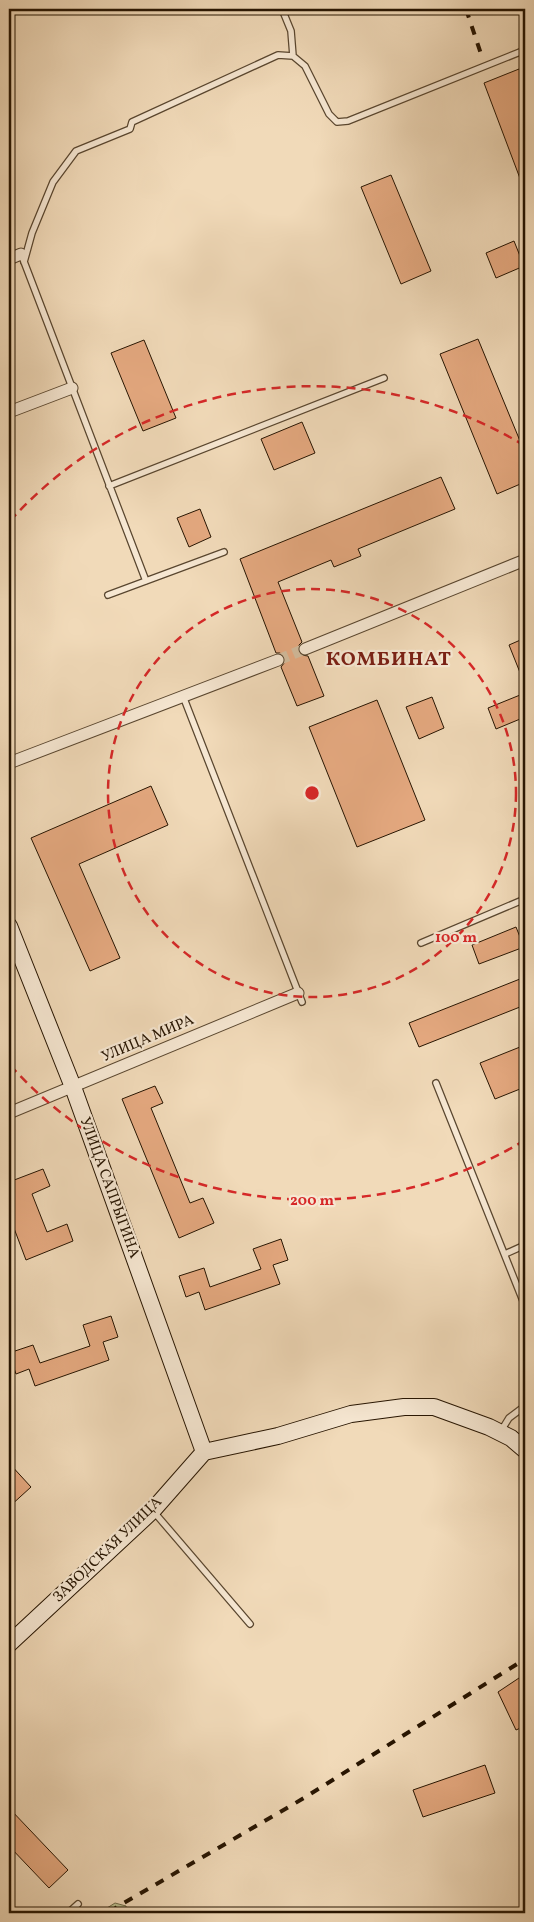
<svg xmlns="http://www.w3.org/2000/svg" width="534" height="1922" viewBox="0 0 534 1922" font-family="Vollkorn,serif">
<style>
.green{fill:#bac08f;stroke:#706a48}
.building{fill:#e5a980;stroke:#261401}
.lines{fill:none;stroke-linecap:round;stroke-linejoin:round}
.street-tunnel{stroke:#d3bc9d;stroke-width:11;stroke-dasharray:11 5.5;stroke-linecap:butt}
.lane-casing{stroke:#59462f;stroke-width:8}
.street-casing{stroke:#59462f;stroke-width:13}
.secondary-casing{stroke:#261401;stroke-width:18}
.lane{stroke:#f6e7d2;stroke-width:5.5}
.street{stroke:#f6e7d2;stroke-width:11}
.secondary{stroke:#f6e7d2;stroke-width:16}
.rail{stroke:#261401;stroke-width:4;stroke-dasharray:9 9;stroke-linecap:butt}
.ring{fill:none;stroke:#d62828;stroke-width:2.5;stroke-dasharray:9 6}
.labels{text-anchor:middle;dominant-baseline:central;stroke-width:4.5;stroke-linejoin:round;paint-order:stroke}
.street-label{font-size:15px;fill:#261401;stroke:#f6e7d2}
.district-label{font-size:20px;font-weight:bold;letter-spacing:1px;fill:#7a1f14;stroke:#f6e7d2}
.centre{fill:#d62828;stroke:#f6e7d2;stroke-width:2.5}
.ring-label{font-size:15px;text-anchor:middle;font-weight:bold;fill:#d62828;stroke:#f6e7d2;stroke-width:4.5;stroke-linejoin:round;paint-order:stroke}
</style>
<rect width="100%" height="100%" fill="#f1dab9"/>
<filter id="stains"><feTurbulence type="fractalNoise" baseFrequency=".004" numOctaves="4"/><feColorMatrix values="0 0 0 0 .2 0 0 0 0 .09 0 0 0 0 .02 0 0 0 .5 -.17"/></filter>
<radialGradient id="worn" r=".72"><stop offset=".6" stop-color="#630" stop-opacity="0"/><stop offset="1" stop-color="#630" stop-opacity=".3"/></radialGradient>
<path class="green" d="M 115,1903 L 126,1906 L 127,1911 L 126,1913 L 99,1913 Z"/>
<path class="building" d="M 519,69 L 525,85 L 524,189 L 484,83 Z
M 391,175 L 431,271 L 401,284 L 361,187 Z
M 514,241 L 524,266 L 496,278 L 486,253 Z
M 478,339 L 525,453 L 525,482 L 497,494 L 440,354 Z
M 144,340 L 176,418 L 143,431 L 111,353 Z
M 302,422 L 315,453 L 274,470 L 261,439 Z
M 441,477 L 455,509 L 358,549 L 361,556 L 334,567 L 331,560 L 278,582 L 302,642 L 299,645 L 298,651 L 301,655 L 308,656 L 324,696 L 297,706 L 281,667 L 285,662 L 285,657 L 280,653 L 276,653 L 240,559 Z
M 200,509 L 211,537 L 189,547 L 177,518 Z
M 525,638 L 525,685 L 509,645 Z
M 525,693 L 525,717 L 496,729 L 488,708 Z
M 432,697 L 444,728 L 419,739 L 406,707 Z
M 377,700 L 425,820 L 357,847 L 309,727 Z
M 151,786 L 168,825 L 79,864 L 120,958 L 90,971 L 31,838 Z
M 516,927 L 524,947 L 479,964 L 472,945 Z
M 525,977 L 525,1005 L 419,1047 L 409,1023 Z
M 525,1045 L 525,1087 L 495,1099 L 480,1063 Z
M 155,1086 L 163,1103 L 151,1108 L 190,1203 L 203,1198 L 214,1223 L 179,1238 L 122,1099 Z
M 43,1169 L 50,1186 L 32,1194 L 47,1232 L 67,1224 L 73,1241 L 26,1260 L 9,1215 L 9,1182 Z
M 281,1239 L 288,1260 L 273,1265 L 280,1284 L 205,1310 L 199,1292 L 186,1297 L 179,1276 L 204,1268 L 210,1287 L 261,1269 L 253,1249 Z
M 111,1316 L 118,1337 L 103,1342 L 109,1360 L 35,1386 L 29,1369 L 16,1374 L 9,1353 L 33,1345 L 40,1363 L 90,1346 L 83,1325 Z
M 9,1463 L 31,1487 L 9,1507 Z
M 525,1674 L 525,1726 L 516,1730 L 498,1692 Z
M 485,1765 L 495,1793 L 423,1817 L 413,1790 Z
M 9,1808 L 68,1870 L 49,1888 L 9,1846 Z"/>
<g class="lines">
<path class="street-tunnel" d="M 278,660 L 305,649"/>
<g class="lane-casing">
<path id="lane" d="M 282,9 L 291,31 L 293,56
M 23,259 L 146,581
M 24,262 L 32,233 L 53,182 L 76,151 L 130,129 L 132,122 L 278,55 L 293,56 L 305,66 L 329,114 L 337,122 L 348,121 L 525,50
M 109,486 L 384,378
M 108,595 L 224,552
M 183,696 L 302,1002
M 421,943 L 525,899
M 436,1083 L 525,1306
M 505,1254 L 525,1245
M 501,1431 L 509,1418 L 525,1406
M 154,1512 L 250,1624
M 68,1913 L 78,1904"/>
</g>
<g class="street-casing">
<path id="street" d="M 9,259 L 21,254
M 9,412 L 72,388
M 305,649 L 525,560
M 9,763 L 278,660
M 9,1113 L 298,993"/>
</g>
<g class="secondary-casing">
<path id="secondary" d="M 9,926 L 73,1087 L 204,1452
M 204,1452 L 278,1436 L 351,1414 L 404,1407 L 434,1407 L 489,1427 L 511,1438 L 525,1450
M 9,1644 L 153,1510 L 204,1452"/>
</g>
<use href="#lane" class="lane"/>
<use href="#street" class="street"/>
<use href="#secondary" class="secondary"/>
<path class="rail" d="M 466,9 L 482,57
M 110,1913 L 117,1907 L 304,1798 L 525,1659"/>
</g>
<g class="ring">
<circle cx="312" cy="793" r="204"/>
<path d="M525 1140A407 407 0 0 1 10 1065M10 521A407 407 0 0 1 525 446"/>
</g>
<g class="labels">
<g class="street-label">
<text transform="translate(148 1039) rotate(-23)">УЛИЦА МИРА</text>
<text transform="translate(109 1188) rotate(70)">УЛИЦА САПРЫГИНА</text>
<text transform="translate(108 1550) rotate(-44)">ЗАВОДСКАЯ УЛИЦА</text>
</g>
<g class="district-label">
<text x="389" y="660">КОМБИНАТ</text>
</g>
</g>
<circle cx="312" cy="793" r="8" class="centre"/>
<g class="ring-label">
<text x="456" y="942">100 m</text>
<text x="312" y="1205">200 m</text>
</g>
<rect width="534" height="1922" fill="none" stroke="#f1dab9" stroke-width="30"/>
<rect x="10" y="10" width="514" height="1902" fill="none" stroke="#261401" stroke-width="2.5"/>
<rect x="15" y="15" width="504" height="1892" fill="none" stroke="#261401"/>
<rect width="100%" height="100%" filter="url(#stains)"/>
<rect width="100%" height="100%" fill="url(#worn)"/>
</svg>
